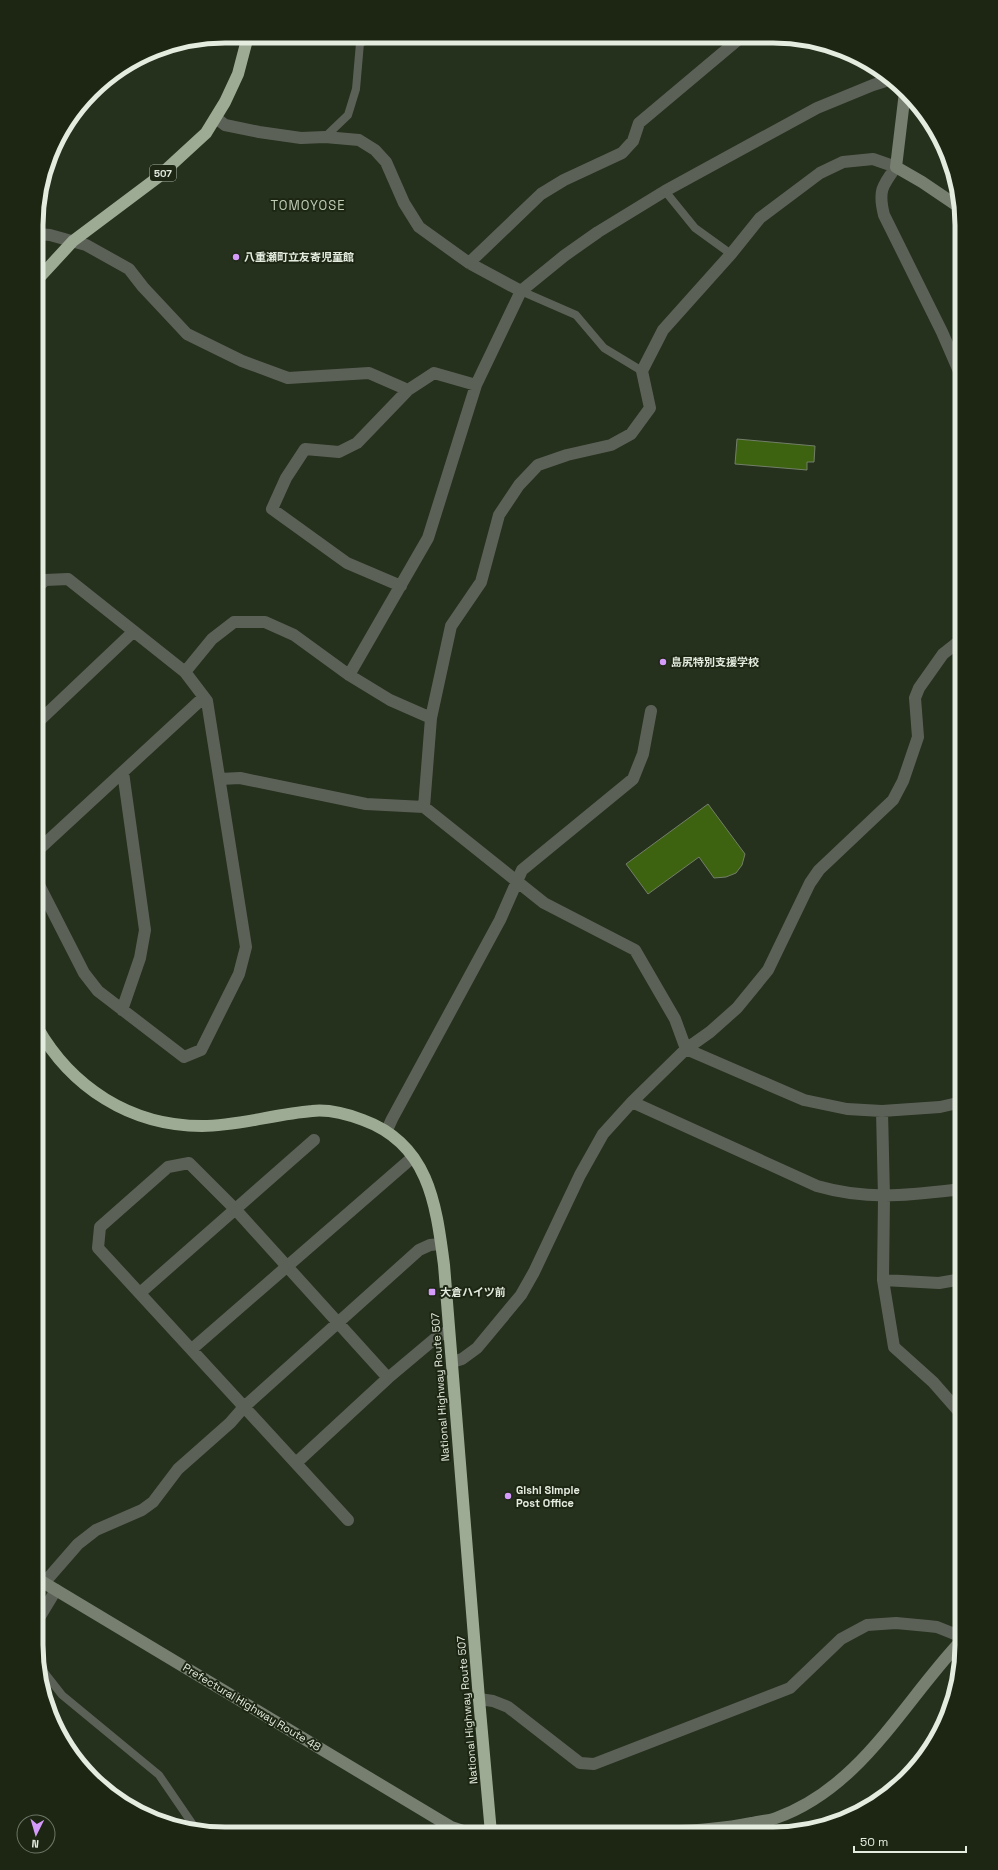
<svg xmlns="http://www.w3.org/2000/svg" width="998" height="1870" viewBox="0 0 998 1870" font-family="'Space Grotesk','Noto Sans JP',sans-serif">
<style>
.building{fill:#3e6310;stroke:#737f69}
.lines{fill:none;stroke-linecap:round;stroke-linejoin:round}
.lane{stroke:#5c6158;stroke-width:8}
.street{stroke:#5c6158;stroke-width:12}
.secondary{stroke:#777f70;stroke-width:12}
.highway{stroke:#9eab94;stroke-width:12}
.poi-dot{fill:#d59bfa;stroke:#1c2613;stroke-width:1.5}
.labels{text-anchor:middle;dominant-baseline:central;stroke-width:4;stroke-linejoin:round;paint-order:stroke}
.shield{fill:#1c2613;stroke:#a8b0a2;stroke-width:1}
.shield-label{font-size:10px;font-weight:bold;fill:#e4ebdf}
.poi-label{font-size:11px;font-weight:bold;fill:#e4ebdf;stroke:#1c2613;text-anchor:start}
.street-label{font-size:11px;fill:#e4ebdf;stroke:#1c2613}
.quarter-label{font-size:13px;letter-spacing:1px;fill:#c0ceb6;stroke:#1c2613}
.rim{fill:none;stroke:#e4ebdf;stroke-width:5}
</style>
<rect width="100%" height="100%" fill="#25301d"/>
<path class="building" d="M 737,439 L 815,446 L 814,462 L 807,462 L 807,470 L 735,464 Z
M 708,804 L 745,854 L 742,865 L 736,873 L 726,877 L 714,878 L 699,857 L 648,894 L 626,864 Z"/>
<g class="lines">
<path class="lane" d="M 360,43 L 375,37
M 325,137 L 348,115 L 356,89 L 360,43 L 359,37
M 665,191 L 695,228 L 731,254
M 521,291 L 576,315 L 604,348 L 642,371
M 40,1667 L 62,1695 L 159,1775 L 198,1832"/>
<path class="street" d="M 216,118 L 225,125 L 259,132 L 301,138 L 325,137 L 359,140 L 375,150 L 386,162 L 404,203 L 419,227 L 469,263 L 521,291
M 38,234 L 50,235 L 86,245 L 129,269 L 143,287 L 187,334 L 242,361 L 288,378 L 369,373 L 408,390
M 469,263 L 541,194 L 564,180 L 622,153 L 633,141 L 639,123 L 739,39
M 401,586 L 347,563 L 272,509 L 286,478 L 305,449 L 339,452 L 357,443 L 408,390 L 434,373 L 476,385
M 185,672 L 212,639 L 234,622 L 265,622 L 294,635 L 349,675 L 390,700 L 431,718
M 349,675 L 428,538 L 476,385 L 521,291 L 564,256 L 598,232 L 665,191 L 817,108 L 873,85 L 892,79
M 37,723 L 133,632
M 220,779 L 240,778 L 366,804 L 424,807 L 544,903 L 635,950 L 675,1019 L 686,1049 L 804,1100 L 847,1109 L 882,1111 L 940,1107 L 962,1102
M 424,807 L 431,718 L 451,626 L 481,582 L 499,515 L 519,485 L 538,465 L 567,455 L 611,445 L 631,434 L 650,408 L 642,371 L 663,330 L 731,254 L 760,218 L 820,173 L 843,162 L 873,159 L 896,167 C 882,186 878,191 884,215 L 942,332 L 962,378
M 37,851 L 204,697
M 37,881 L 84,973 L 98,991 L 184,1057 L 201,1050 L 239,974 L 246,947 L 207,701 L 185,672 L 68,579 L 45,580 L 37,588
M 122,1010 L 140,958 L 145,930 L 123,772
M 632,1102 L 817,1186 C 869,1201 910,1195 962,1189
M 882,1111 L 884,1197 L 883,1280 L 939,1283 L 962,1279
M 387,1130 L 392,1119 L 500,920 L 522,870 L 633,779 L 643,754 L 651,711
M 883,1280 L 894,1347 L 933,1382 L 962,1415
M 140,1293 L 314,1140
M 192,1349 L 413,1157
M 452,1362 L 462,1359 L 477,1348 L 521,1295 L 534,1272 L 580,1175 L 603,1134 L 632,1102 L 686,1049 L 710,1032 L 737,1008 L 768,970 L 810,883 L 819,870 L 893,800 L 903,781 L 918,737 L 915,698 L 919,688 L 943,654 L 962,639
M 296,1463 L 388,1378 L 438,1336 L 449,1331
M 348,1520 L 98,1248 L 100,1227 L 168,1167 L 189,1163 L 236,1210 L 388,1378
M 44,1583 L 78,1544 L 96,1530 L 142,1510 L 153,1502 L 178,1469 L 230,1423 L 244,1407 L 419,1250 L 430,1245 L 441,1244
M 36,1623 L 56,1590
M 479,1699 L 493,1701 L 508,1707 L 580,1763 L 594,1764 L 790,1688 L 841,1639 L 867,1625 L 896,1623 L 928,1626 L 937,1627 L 962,1637"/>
<path class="secondary" d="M 905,92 L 896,167 L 922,182 L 959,207
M 36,1578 L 451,1827 L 469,1833
M 634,1834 C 673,1831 713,1831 752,1823 C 760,1821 768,1821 776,1818 C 861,1788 903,1702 962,1640"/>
<path class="highway" d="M 38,279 L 73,241 L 157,178 L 206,133 L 225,102 L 238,74 L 248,36
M 37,1027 C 71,1087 130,1126 202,1126 C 239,1126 275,1114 312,1111 C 329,1109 347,1114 363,1120 C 429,1144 436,1204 444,1265 L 479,1699 L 491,1833"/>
</g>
<g class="poi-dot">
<circle cx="236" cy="257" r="4"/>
<circle cx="663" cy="662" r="4"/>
<rect x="428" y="1288" width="8" height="8" rx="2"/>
<circle cx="508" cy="1496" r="4"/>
</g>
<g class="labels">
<rect class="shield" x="150" y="165" width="26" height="16" rx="3"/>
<g class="shield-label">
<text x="163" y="173">507</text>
</g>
<g class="poi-label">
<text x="244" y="257">八重瀬町立友寄児童館</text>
<text x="671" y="662">島尻特別支援学校</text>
<text x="440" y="1292">大倉ハイツ前</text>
<text x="516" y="1490">Gishi Simple<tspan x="516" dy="13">Post Office</tspan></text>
</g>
<g class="street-label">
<text transform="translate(440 1387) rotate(-94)">National Highway Route 507</text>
<text transform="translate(252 1707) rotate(31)">Prefectural Highway Route 48</text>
<text transform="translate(467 1710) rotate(-95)">National Highway Route 507</text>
</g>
<g class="quarter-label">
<text x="308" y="205">TOMOYOSE</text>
</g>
</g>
<path d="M0 0H998V1870H0ZM225 43H773A182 182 0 0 1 955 225V1645A182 182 0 0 1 773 1827H225A182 182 0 0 1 43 1645V225A182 182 0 0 1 225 43Z" fill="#1c2613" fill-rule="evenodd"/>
<path class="rim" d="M225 43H773A182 182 0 0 1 955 225V1645A182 182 0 0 1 773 1827H225A182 182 0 0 1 43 1645V225A182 182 0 0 1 225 43Z"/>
<g transform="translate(36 1834) rotate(185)"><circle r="19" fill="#1c2613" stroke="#6c7565"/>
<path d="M0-3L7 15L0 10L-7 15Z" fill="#d59bfa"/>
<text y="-6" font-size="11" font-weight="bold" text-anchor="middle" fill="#e4ebdf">N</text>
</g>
<path d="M854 1846v6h112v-6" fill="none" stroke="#e4ebdf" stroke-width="2"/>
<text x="860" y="1846" font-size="12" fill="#e4ebdf" stroke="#1c2613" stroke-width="3" paint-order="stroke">50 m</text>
</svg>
